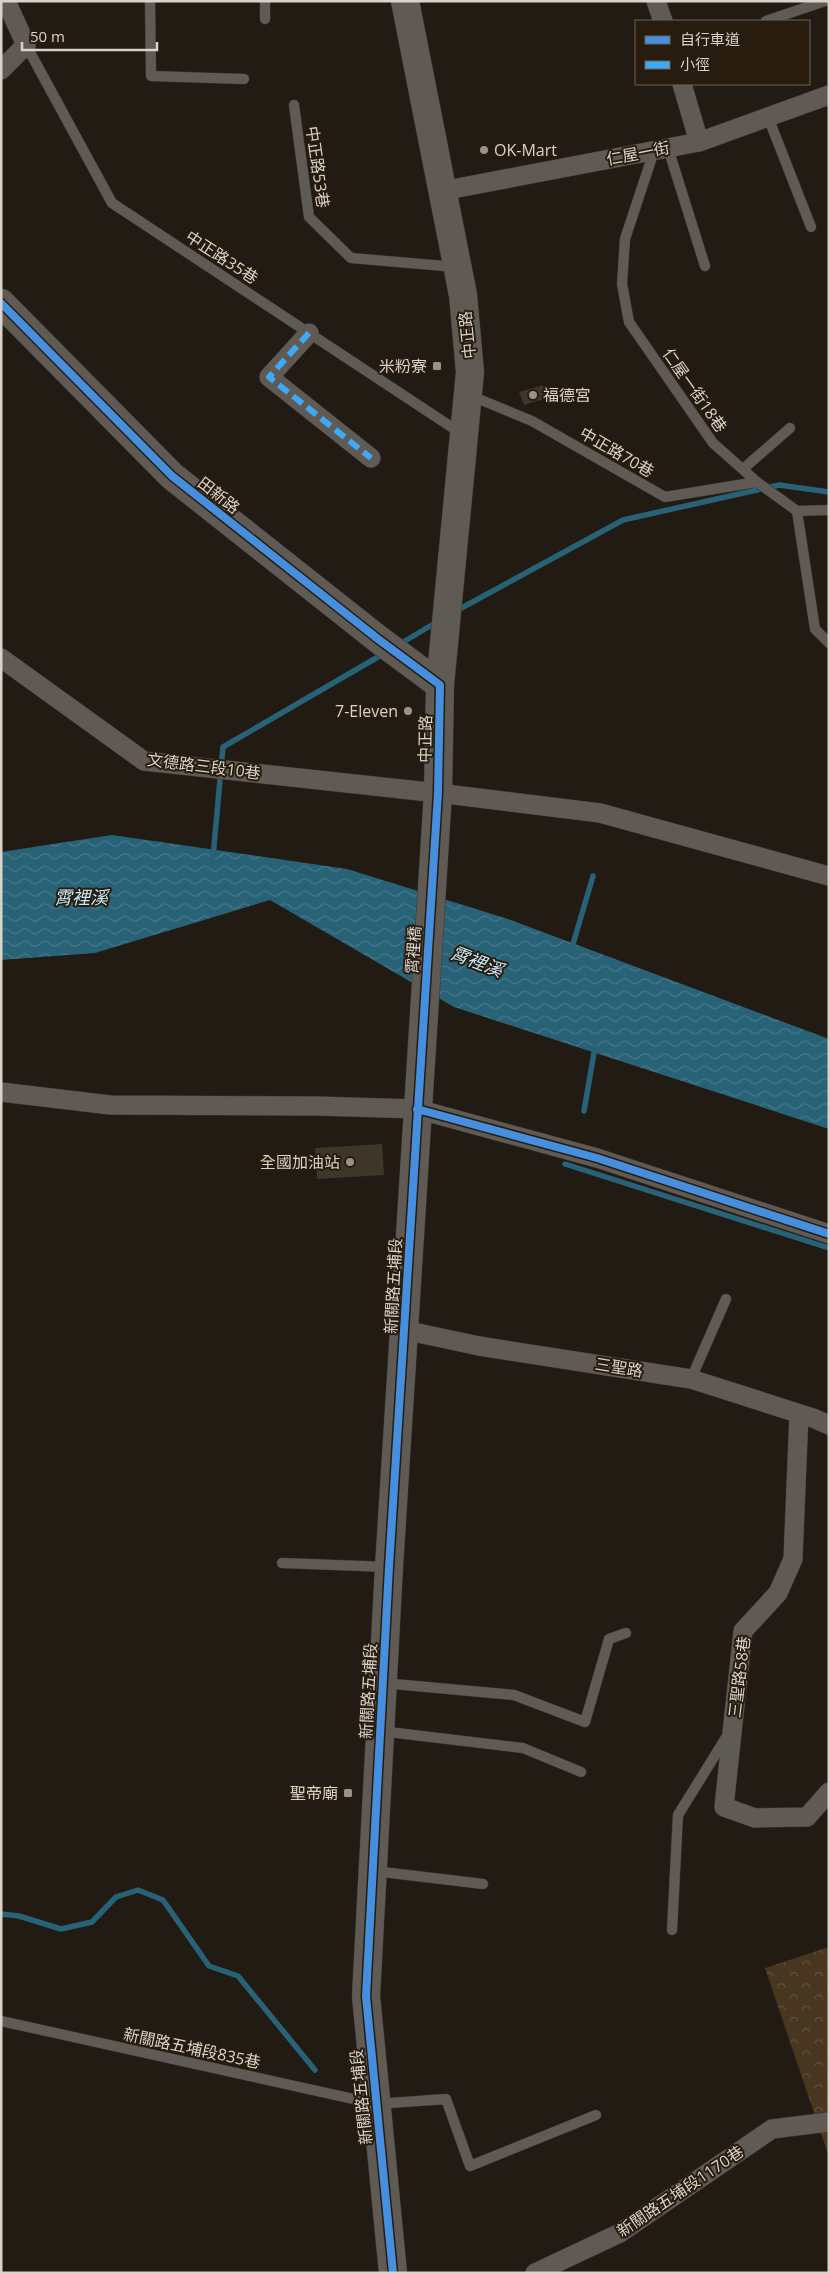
<svg xmlns="http://www.w3.org/2000/svg" width="830" height="2274" viewBox="0 0 830 2274" font-family="'Open Sans','Noto Sans TC',sans-serif">
<style>
.forest{fill:url(#forest-crowns)}
.water{fill:url(#water-waves)}
.lines{fill:none;stroke-linecap:round;stroke-linejoin:round}
.stream{stroke:#286277;stroke-width:5.5}
.building{fill:#3f362a}
.lane-casing{stroke:#3c3732;stroke-width:11}
.street-casing{stroke:#3c3732;stroke-width:20}
.secondary-casing{stroke:#3c3732;stroke-width:29}
.lane{stroke:#5f5a54;stroke-width:10}
.street{stroke:#5f5a54;stroke-width:19}
.secondary{stroke:#5f5a54;stroke-width:28}
.quiet{stroke:#3fa9f5;stroke-width:6;stroke-dasharray:12 6;stroke-linecap:butt}
.cycleway-casing{stroke:#271c0e;stroke-width:11}
.cycleway{stroke:#468fdf;stroke-width:8}
.poi-dot{fill:#99938a;stroke:#271c0e;stroke-width:2}
.labels{text-anchor:middle;dominant-baseline:central;stroke-width:4;stroke-linejoin:round;paint-order:stroke}
.poi-label{font-size:16px;fill:#dad3ca;stroke:#271c0e;text-anchor:end}
.street-label{font-size:16px;fill:#dad3ca;stroke:#271c0e}
.water-label{font-size:18px;font-style:italic;fill:#c8ebfa;stroke:#271c0e}
</style>
<defs>
<pattern id="forest-crowns" width="20" height="18" patternUnits="userSpaceOnUse" patternTransform="scale(1.25)"><rect width="20" height="18" fill="#49361f"/><path d="M2 6a3 3 0 1 1 6 0M12 15a3 3 0 1 1 6 0" fill="none" stroke="#63523e"/></pattern>
<pattern id="water-waves" width="16" height="10" patternUnits="userSpaceOnUse" patternTransform="scale(1.25)"><rect width="16" height="10" fill="#286277"/><path d="M0 5q4-4 8 0t8 0" fill="none" stroke="#477889"/></pattern>
</defs>
<rect width="100%" height="100%" fill="#211b14"/>
<path class="forest" d="M 829,1947 L 829,2157 L 765,1968 Z"/>
<path class="water" d="M 112,835 L 347,869 L 508,919 L 829,1039 L 829,1129 L 454,1007 L 270,900 L 95,953 L 1,960 L 1,852 Z"/>
<g class="lines">
<path class="stream" d="M 456,611 L 623,520 L 779,485 L 829,492
M 398,645 L 437,622
M 213,857 L 223,747 L 383,654
M 571,951 L 593,876
M 584,1111 L 595,1047
M 565,1164 L 829,1248
M 1,1914 L 19,1916 L 61,1929 L 92,1922 L 116,1897 L 138,1890 L 163,1900 L 209,1966 L 238,1976 L 315,2070"/>
</g>
<path class="building" d="M 543,385 L 547,398 L 524,405 L 519,392 Z
M 382,1144 L 384,1175 L 317,1179 L 315,1148 Z"/>
<g class="lines">
<g class="lane-casing">
<path id="lane" d="M 150,1 L 151,76 L 244,79
M 265,1 L 265,19
M 766,21 L 825,1
M 26,45 L 112,203 L 462,434
M 294,105 L 309,217 L 351,258 L 456,267
M 768,117 L 811,227
M 668,148 L 705,266
M 654,151 L 625,239 L 622,284 L 629,322 L 713,443 L 757,482 L 797,511 L 815,629 L 829,643
M 469,395 L 532,421 L 665,497 L 757,482
M 743,469 L 790,428
M 797,511 L 829,510
M 691,1379 L 726,1299
M 282,1563 L 388,1567
M 383,1683 L 514,1695 L 585,1722 L 609,1639 L 626,1633
M 380,1731 L 523,1748 L 581,1772
M 374,1871 L 483,1884
M 672,1930 L 678,1815 L 727,1736
M 1,2021 L 376,2104 L 446,2099 L 470,2166 L 596,2115"/>
</g>
<g class="street-casing">
<path id="street" d="M 656,1 L 663,21
M 1,70 L 26,45 L 6,1
M 682,84 L 699,142
M 442,191 L 699,142 L 829,95
M 309,333 L 269,377 L 371,458
M 1,658 L 144,761 L 438,793 L 600,813 L 829,876
M 1,1092 L 110,1105 L 317,1106 L 417,1109 L 597,1158 L 829,1234
M 404,1330 L 479,1346 L 691,1379 L 813,1418 L 829,1425
M 799,1414 L 793,1559 L 778,1593 L 743,1631 L 724,1807 L 755,1818 L 807,1817 L 829,1792
M 535,2273 L 620,2233 L 772,2129 L 829,2122"/>
</g>
<g class="secondary-casing">
<path id="secondary" d="M 1,303 L 172,476 L 378,639 L 440,685
M 393,2273 L 366,1996 L 389,1567 L 438,793 L 440,685 L 470,372 L 463,295 L 405,1"/>
</g>
<use href="#lane" class="lane"/>
<use href="#street" class="street"/>
<use href="#secondary" class="secondary"/>
<path class="quiet" d="M 309,333 L 269,377 L 371,458"/>
<g class="cycleway-casing">
<path id="cycleway" d="M 1,303 L 172,476 L 378,639 L 440,685 L 438,793 L 389,1567 L 366,1996 L 393,2273
M 417,1109 L 597,1158 L 829,1234"/>
</g>
<use href="#cycleway" class="cycleway"/>
</g>
<g class="poi-dot">
<circle cx="484" cy="150" r="5"/>
<rect x="432" y="361" width="10" height="10" rx="2.5"/>
<circle cx="533" cy="395" r="5"/>
<circle cx="408" cy="711" r="5"/>
<circle cx="350" cy="1162" r="5"/>
<rect x="343" y="1788" width="10" height="10" rx="2.5"/>
</g>
<g class="labels">
<g class="poi-label">
<text x="494" y="150" text-anchor="start">OK-Mart</text>
<text x="427" y="366">米粉寮</text>
<text x="543" y="395" text-anchor="start">福德宮</text>
<text x="398" y="711">7-Eleven</text>
<text x="340" y="1162">全國加油站</text>
<text x="338" y="1793">聖帝廟</text>
</g>
<g class="street-label">
<text transform="translate(638 153) rotate(-11)">仁屋一街</text>
<text transform="translate(318 167) rotate(82)">中正路53巷</text>
<text transform="translate(222 257) rotate(33)">中正路35巷</text>
<text transform="translate(467 335) rotate(-96)">中正路</text>
<text transform="translate(695 390) rotate(55)">仁屋一街18巷</text>
<text transform="translate(617 452) rotate(30)">中正路70巷</text>
<text transform="translate(219 495) rotate(38)">田新路</text>
<text transform="translate(425 739) rotate(-89)">中正路</text>
<text transform="translate(204 766) rotate(7)">文德路三段10巷</text>
<text transform="translate(413 950) rotate(-86)">霄裡橋</text>
<text transform="translate(393 1286) rotate(-87)">新關路五埔段</text>
<text transform="translate(619 1367) rotate(9)">三聖路</text>
<text transform="translate(739 1677) rotate(-83)">三聖路58巷</text>
<text transform="translate(368 1691) rotate(-87)">新關路五埔段</text>
<text transform="translate(192 2048) rotate(12)">新關路五埔段835巷</text>
<text transform="translate(361 2097) rotate(-96)">新關路五埔段</text>
<text transform="translate(680 2191) rotate(-34)">新關路五埔段1170巷</text>
</g>
<g class="water-label">
<text x="81" y="897">霄裡溪</text>
<text transform="translate(477 961) rotate(21)">霄裡溪</text>
</g>
</g>
<rect width="830" height="2274" fill="none" stroke="#dad3ca" stroke-width="5"/>
<rect x="635" y="20" width="175" height="65" fill="#271c0e" stroke="#6f6559"/>
<rect x="645" y="36" width="25" height="8" fill="#468fdf" stroke="#6f6559"/>
<text x="680" y="45" font-size="15" fill="#dad3ca">自行車道</text>
<rect x="645" y="61" width="25" height="8" fill="#3fa9f5" stroke="#6f6559"/>
<text x="680" y="70" font-size="15" fill="#dad3ca">小徑</text>
<path d="M22 42v8h135v-8" fill="none" stroke="#dad3ca" stroke-width="2.5"/>
<text x="30" y="42" font-size="15" fill="#dad3ca" stroke="#271c0e" stroke-width="4" paint-order="stroke">50 m</text>
</svg>
